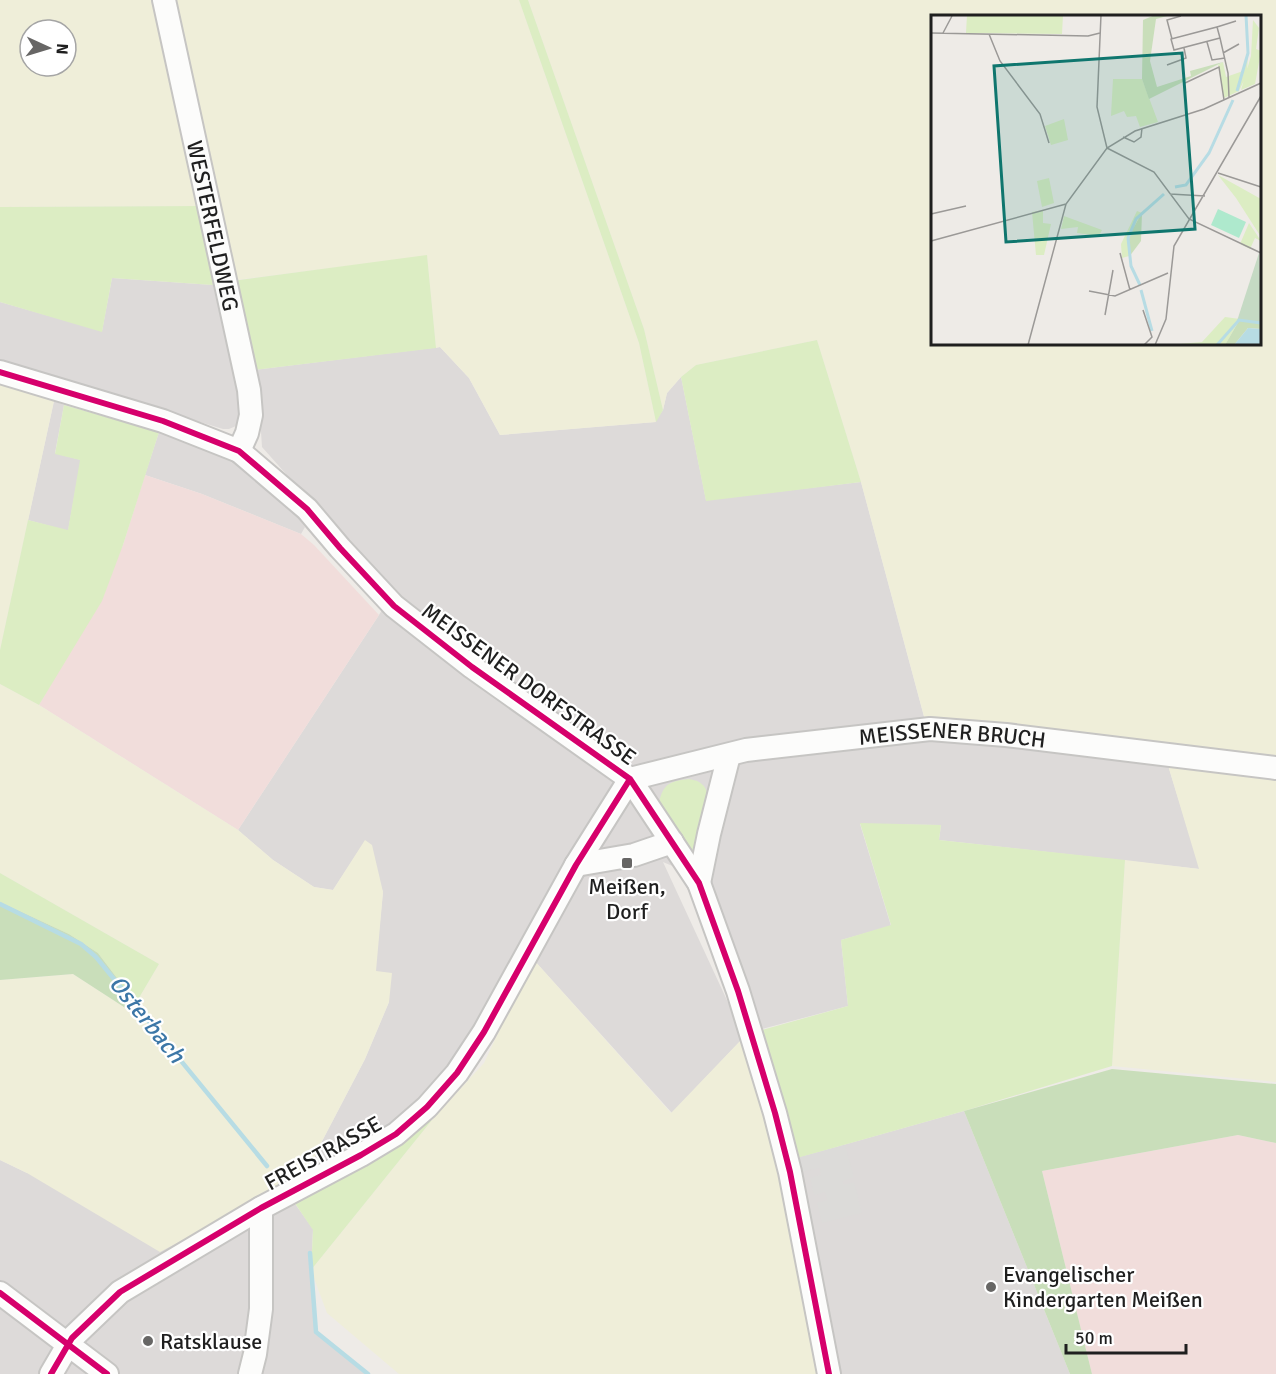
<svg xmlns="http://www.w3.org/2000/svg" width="1276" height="1374" viewBox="0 0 1276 1374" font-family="Signika,sans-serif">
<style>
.residential{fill:#dddad9}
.commercial{fill:#f1dddb}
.farmland{fill:#efeed9;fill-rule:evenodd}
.grass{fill:#dcedc3}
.forest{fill:#c9deba}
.parking{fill:#dcdbd9}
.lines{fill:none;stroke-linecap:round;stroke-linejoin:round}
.stream{stroke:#b7dce4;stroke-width:4.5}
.minor-casing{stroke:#c6c5c3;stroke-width:26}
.minor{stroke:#fcfcfb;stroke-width:22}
.cycleway-casing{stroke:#fff;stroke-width:10}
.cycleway{stroke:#d6006c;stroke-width:6}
.poi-dot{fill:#676665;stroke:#fff;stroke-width:2}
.labels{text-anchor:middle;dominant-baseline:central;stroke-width:4.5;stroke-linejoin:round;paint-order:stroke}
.street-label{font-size:22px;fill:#1f1f1f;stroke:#fff}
.poi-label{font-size:22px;fill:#1f1f1f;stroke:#fff;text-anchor:start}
.water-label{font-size:24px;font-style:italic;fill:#3c77a7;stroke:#fff}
.inset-river{fill:none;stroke:#b7dce4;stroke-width:3}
.inset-road{fill:none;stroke:#9b9997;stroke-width:1.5}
.view{fill:#0f766e;fill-opacity:0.15;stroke:#0f766e;stroke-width:3}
.inset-edge{fill:none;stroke:#1f1f1f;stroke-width:3}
</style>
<rect width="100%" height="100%" fill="#eeebe7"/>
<path class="residential" d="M 112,278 L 213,285 L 237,389 L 240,415 L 236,426 L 229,429 L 223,429 L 0,361 L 0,302 L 102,331 Z
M 440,347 L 469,378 L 500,435 L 655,422 L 663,410 L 667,393 L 681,377 L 706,500 L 861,482 L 930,739 L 1167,762 L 1200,869 L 939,840 L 941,825 L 860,824 L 891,926 L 841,940 L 848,1006 L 762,1029 L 701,878 L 663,862 L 744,1037 L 672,1113 L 533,959 L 424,1099 L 399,1128 L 305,1178 L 319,1147 L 365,1059 L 389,1002 L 375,971 L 383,892 L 365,841 L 333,890 L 314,887 L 273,860 L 238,830 L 379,615 L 392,593 L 262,447 L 259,402 L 254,370 Z
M 54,401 L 64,405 L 55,453 L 81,460 L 68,531 L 28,520 Z
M 159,432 L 187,441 L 227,458 L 260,478 L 279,492 L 305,527 L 301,534 L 202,494 L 145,475 Z
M 964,1111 L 1070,1374 L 834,1374 L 797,1158 Z
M 0,1160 L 27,1173 L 283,1187 L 313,1229 L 311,1270 L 316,1332 L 365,1374 L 0,1374 Z"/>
<path class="commercial" d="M 145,475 L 202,494 L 301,534 L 314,545 L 379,615 L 238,830 L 39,705 L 62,665 L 123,545 Z
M 1238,1135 L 1276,1143 L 1276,1374 L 1092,1374 L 1042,1171 Z"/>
<path class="farmland" d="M 0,0 L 156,0 L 199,206 L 0,207 ZM 30,30 L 66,30 L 66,66 L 30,66 Z
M 175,0 L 519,0 L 639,343 L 656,422 L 500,435 L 469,378 L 440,347 L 436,348 L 427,256 L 236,280 Z
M 528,0 L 1276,0 L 1276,762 L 925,720 L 861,482 L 817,340 L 696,365 L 681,377 L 667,393 L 663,410 L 644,329 ZM 932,16 L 1260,16 L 1260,344 L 932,344 Z
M 0,380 L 52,397 L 54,401 L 0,650 Z
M 0,684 L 39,705 L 238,830 L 273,860 L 314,887 L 333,890 L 365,840 L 372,845 L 383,892 L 376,971 L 392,973 L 389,1002 L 365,1059 L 319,1147 L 305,1178 L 283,1187 L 160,1252 L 27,1173 L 0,1160 L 0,980 L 73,974 L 127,1009 L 136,1003 L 159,964 L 0,873 Z
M 1167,762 L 1276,776 L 1276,1082 L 1112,1066 L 1125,860 L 1199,869 Z
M 533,959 L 671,1113 L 744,1037 L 779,1168 L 810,1338 L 819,1374 L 399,1374 L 327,1313 L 311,1270 L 432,1120 L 484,1063 Z"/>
<path class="grass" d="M 519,0 L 528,0 L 644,329 L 663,410 L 656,422 L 639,343 Z
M 199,206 L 213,285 L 112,278 L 102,332 L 0,302 L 0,207 Z
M 427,255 L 436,348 L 254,370 L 232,281 Z
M 817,340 L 861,482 L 706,501 L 681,377 L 696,365 Z
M 64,405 L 159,432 L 123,545 L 102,601 L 39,705 L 0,684 L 0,650 L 28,520 L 68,530 L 80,460 L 55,454 Z
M 689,779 C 692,780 696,780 699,782 C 720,794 700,836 695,854 L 688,853 L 659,803 C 663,783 671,781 689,779 Z
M 860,823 L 941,825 L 939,840 L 1125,860 L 1112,1066 L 964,1111 L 794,1159 L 762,1030 L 848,1006 L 841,940 L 891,925 Z
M 0,873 L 159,964 L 136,1003 L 98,953 L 69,934 L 0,902 Z
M 432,1120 L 311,1270 L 313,1230 L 292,1199 Z"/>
<path class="forest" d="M 0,902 L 69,934 L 98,953 L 136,1003 L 127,1009 L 73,974 L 0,980 Z
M 1112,1069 L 1276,1084 L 1276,1143 L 1238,1135 L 1042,1171 L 1092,1374 L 1070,1374 L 964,1111 Z"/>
<path class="parking" d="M 845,1145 L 854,1177 L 842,1181 L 844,1185 L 854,1182 L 862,1213 L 822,1223 L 817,1203 L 827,1200 L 825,1192 L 814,1195 L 810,1178 L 821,1175 L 820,1168 L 801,1172 L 797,1158 Z"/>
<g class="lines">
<path class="stream" d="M 0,904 L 81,944 L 96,957 L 267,1166
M 310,1253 L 316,1332 L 368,1374"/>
<g class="minor-casing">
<g id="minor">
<path id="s1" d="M 164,0 L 249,390 L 251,415 L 247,433 L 239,451"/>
<path d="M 0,372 L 163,421 L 239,451 L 307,509 L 340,548 L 394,606 L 472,667 L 630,779 L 699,883 L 738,991 L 775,1113 L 790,1172 L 829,1374"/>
<path id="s2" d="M 630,779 L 746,750 L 930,729 L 1006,735 L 1276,768"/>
<path d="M 576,865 L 634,855 L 672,842"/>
<path d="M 699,883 L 709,834 L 729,755"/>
<path d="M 0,1293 L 107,1374"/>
<path d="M 51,1374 L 72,1338 L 120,1292 L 261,1208 L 361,1155 L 396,1134 L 427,1107 L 457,1073 L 484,1032 L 576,865 L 630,779"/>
<path d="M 250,1374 L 255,1354 L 261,1309 L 261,1208"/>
</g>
</g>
<use href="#minor" class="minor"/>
<g class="cycleway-casing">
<path id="cycleway" d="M 0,372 L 163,421 L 239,451 L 307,509 L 340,548 L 394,606 L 472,667 L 630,779 L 699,883 L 738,991 L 775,1113 L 790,1172 L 829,1374
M 0,1293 L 107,1374
M 51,1374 L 72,1338 L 120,1292 L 261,1208 L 361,1155 L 396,1134 L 427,1107 L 457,1073 L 484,1032 L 576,865 L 630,779"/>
</g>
<use href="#cycleway" class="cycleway"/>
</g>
<g class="poi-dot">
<rect x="621" y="857" width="12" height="12" rx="3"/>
<circle cx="991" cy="1287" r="6"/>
<circle cx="148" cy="1341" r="6"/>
</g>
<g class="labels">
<g class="street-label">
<text stroke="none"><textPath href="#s1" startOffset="231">WESTERFELDWEG</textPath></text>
<text transform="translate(529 684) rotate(36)">MEISSENER DORFSTRASSE</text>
<text stroke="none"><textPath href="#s2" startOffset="327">MEISSENER BRUCH</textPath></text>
<text transform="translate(323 1153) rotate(-29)">FREISTRASSE</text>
</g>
<g class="poi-label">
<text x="627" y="886" text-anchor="middle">Meißen,<tspan x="627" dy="25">Dorf</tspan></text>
<text x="1003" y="1274">Evangelischer<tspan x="1003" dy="25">Kindergarten Meißen</tspan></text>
<text x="160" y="1341">Ratsklause</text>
</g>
<g class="water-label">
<text transform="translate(147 1019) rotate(51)">Osterbach</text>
</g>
</g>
<g transform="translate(931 15)">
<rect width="330" height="330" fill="#eeebe7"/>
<path d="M 36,0 L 132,0 L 131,19 L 35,18 ZM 322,5 L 328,13 L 325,34 L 330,36 L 324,69 L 310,75 L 320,41 ZM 317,38 L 316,59 L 308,76 L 293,83 L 287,50 L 292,47 L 295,62 L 312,56 ZM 182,64 L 211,64 L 227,107 L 209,112 L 205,101 L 196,102 L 193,96 L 180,101 ZM 133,104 L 137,125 L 120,130 L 114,111 ZM 287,160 L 330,184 L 330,222 L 305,183 ZM 118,163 L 123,188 L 111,192 L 106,166 ZM 112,195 L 112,208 L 120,209 L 113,240 L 105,240 L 101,197 ZM 206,196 L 211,198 L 197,222 L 198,241 L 191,243 L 190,229 ZM 133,201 L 171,215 L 168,221 L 146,218 L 147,212 L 130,214 ZM 318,208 L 330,226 L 324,223 L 319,234 L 309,229 ZM 294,302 L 309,304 L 294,330 L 237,330 L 271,327 Z" fill="#dcedc3"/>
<path d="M 224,0 L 240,0 L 225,4 L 219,46 L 226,72 L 260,61 L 259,56 L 292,47 L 218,84 L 211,64 L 212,5 ZM 211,198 L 210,226 L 198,242 L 197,222 ZM 309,304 L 330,307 L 330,314 L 317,313 L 303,330 L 294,330 Z" fill="#c9deba"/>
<path d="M 328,238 L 330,307 L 306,306 Z" fill="#c5dac4"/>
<path d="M 287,194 L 315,207 L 308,223 L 280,210 Z" fill="#aee9cd"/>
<path d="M 317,313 L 330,314 L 330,330 L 303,330 Z" fill="#b7dce4"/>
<path class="inset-river" d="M 306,76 L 317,38 L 315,0M 244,172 L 255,170 L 278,138 L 302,85M 209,270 L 200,251 L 197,223 L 205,204 L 233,179M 210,275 L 221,316M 286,330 L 308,305 L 330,308"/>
<path class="inset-road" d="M 170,0 L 166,92 L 176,133M 286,12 L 305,6M 0,18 L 157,21 L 169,18M 12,18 L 21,1M 58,19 L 69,46 L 109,99 L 118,128M 289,23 L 243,35 L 240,24 L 286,12 L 289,23 L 297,58 L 298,82M 241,24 L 236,5 L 250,1M 276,27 L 281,45 L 294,43M 292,38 L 308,29M 236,50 L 255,43 L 253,33M 254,68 L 288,52 L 293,85M 192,122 L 203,127 L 210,122 L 211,113M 176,133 L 223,157 L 258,204 L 330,238M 287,158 L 330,172M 239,179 L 274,181M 0,199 L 35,191M 0,226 L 135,189M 189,238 L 199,275M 158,276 L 184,281 L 237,258M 212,295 L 221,322 L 213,330M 174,300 L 182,255M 97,330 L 135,189 L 176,133 L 204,116 L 273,94 L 330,68M 224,330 L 235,304 L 243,231 L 330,81"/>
<path class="view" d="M 251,38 L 264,214 L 75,227 L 63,51 Z"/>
<rect width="330" height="330" class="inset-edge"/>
</g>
<g transform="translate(48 48) rotate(94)"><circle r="28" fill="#ffffff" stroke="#a5a5a5" stroke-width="1.5"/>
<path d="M0-4.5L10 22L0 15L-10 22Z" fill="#676665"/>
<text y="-9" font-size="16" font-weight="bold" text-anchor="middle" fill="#1f1f1f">N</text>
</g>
<path d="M1066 1344v9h120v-9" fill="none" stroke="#1f1f1f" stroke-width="3"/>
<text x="1075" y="1344" font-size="18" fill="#1f1f1f" stroke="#ffffff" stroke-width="4.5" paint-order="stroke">50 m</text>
</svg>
